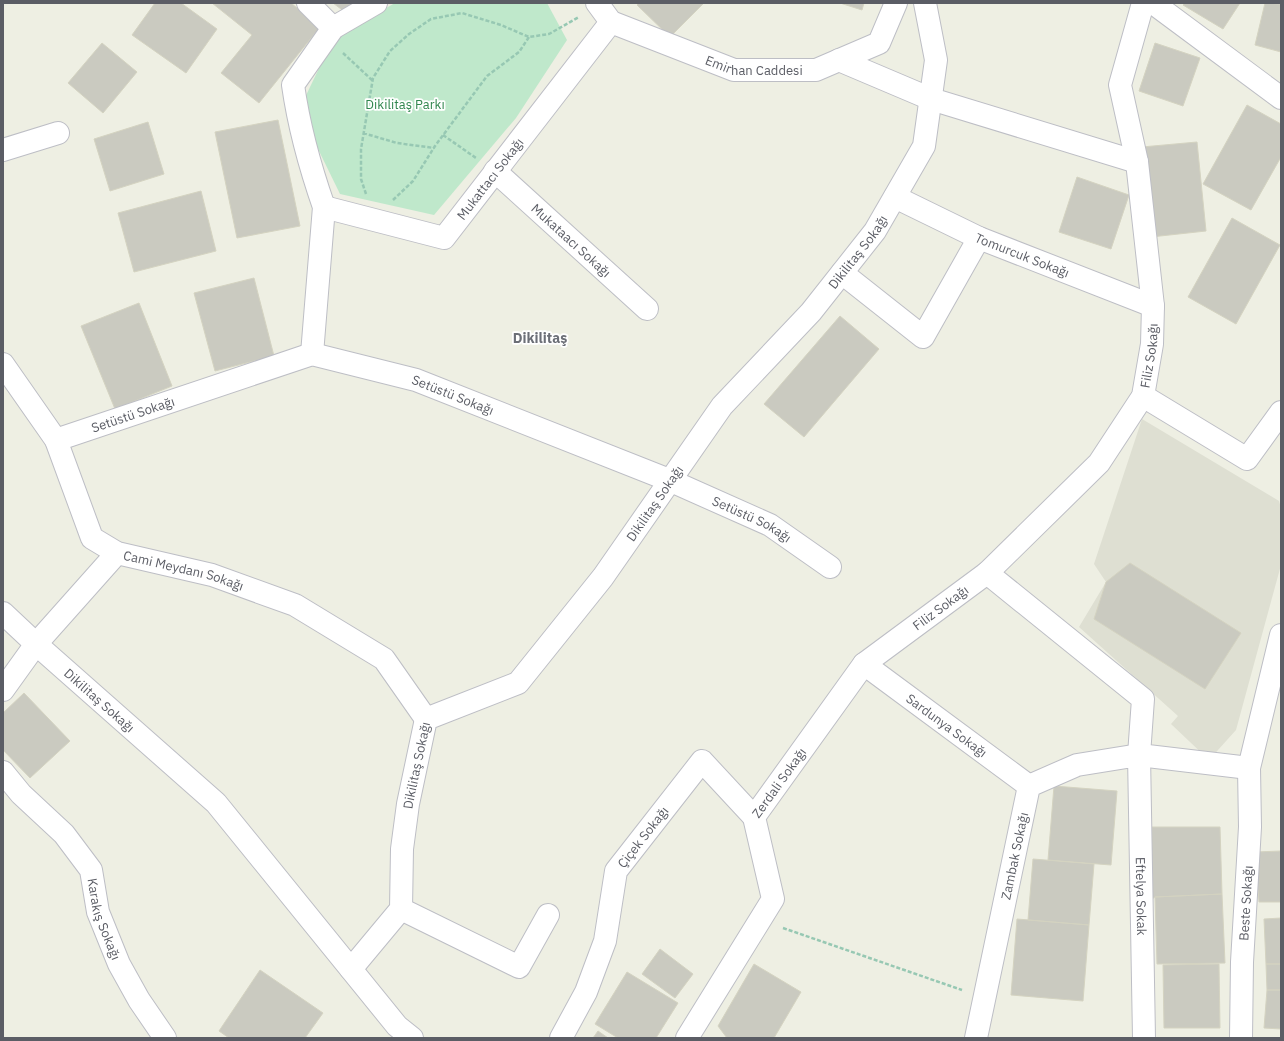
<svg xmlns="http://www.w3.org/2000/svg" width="1284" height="1041" viewBox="0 0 1284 1041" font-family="'IBM Plex Sans',sans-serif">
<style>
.education{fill:#dedfd2}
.green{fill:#bfe8cb}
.building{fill:#cacac0;stroke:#d4d3c1}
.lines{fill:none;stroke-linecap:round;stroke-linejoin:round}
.minor-casing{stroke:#bdbec5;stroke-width:24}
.tertiary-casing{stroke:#bdbec5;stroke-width:24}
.path{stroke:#97c8b3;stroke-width:2.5;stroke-dasharray:4 2;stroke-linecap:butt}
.minor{stroke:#fff;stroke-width:22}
.tertiary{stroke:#fff;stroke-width:22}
.labels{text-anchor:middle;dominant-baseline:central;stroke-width:3.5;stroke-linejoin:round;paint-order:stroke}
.street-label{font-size:13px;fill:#5b5d65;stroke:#fff}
.park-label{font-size:13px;fill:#31864e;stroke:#fff}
.neighbourhood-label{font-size:14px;font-weight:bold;fill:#6c6f77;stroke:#fff}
</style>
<rect width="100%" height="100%" fill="#eeefe3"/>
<path class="education" d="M 1142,419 L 1279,501 L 1281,508 L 1281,565 L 1236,730 L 1209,760 L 1171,724 L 1178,716 L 1079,627 L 1106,582 L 1094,564 Z"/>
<path class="green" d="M 395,3 L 547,3 L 567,40 L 516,118 L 434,215 L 340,194 L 299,110 L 334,37 Z"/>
<path class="building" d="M 155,3 L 181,3 L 217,29 L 186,73 L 132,35 Z
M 212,3 L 291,3 L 320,27 L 259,103 L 221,73 L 252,35 Z
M 333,3 L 359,3 L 349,15 Z
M 639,3 L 704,3 L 670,37 L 637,5 Z
M 840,3 L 864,3 L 862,10 Z
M 1185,3 L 1240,3 L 1223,29 L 1183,5 Z
M 1265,3 L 1281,4 L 1281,52 L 1255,45 Z
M 102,43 L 137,72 L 103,113 L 68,83 Z
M 1155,43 L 1200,58 L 1183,106 L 1139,91 Z
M 1247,105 L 1281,124 L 1281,157 L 1251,210 L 1203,184 Z
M 278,120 L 300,226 L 237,238 L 215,132 Z
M 148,122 L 164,174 L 110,191 L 94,139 Z
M 1197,142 L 1206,231 L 1151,237 L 1142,147 Z
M 1077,177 L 1129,195 L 1111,249 L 1059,232 Z
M 201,191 L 216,251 L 134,272 L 118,213 Z
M 1232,218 L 1280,245 L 1236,324 L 1188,297 Z
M 254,278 L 274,356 L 215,371 L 194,293 Z
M 139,303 L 172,386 L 115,409 L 81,326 Z
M 840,316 L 879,349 L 804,437 L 764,404 Z
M 1130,563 L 1241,633 L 1205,689 L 1094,619 L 1106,582 Z
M 24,693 L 70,741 L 30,778 L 3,750 L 3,713 Z
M 1054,786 L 1117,791 L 1111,865 L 1048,860 Z
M 1152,827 L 1220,827 L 1222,894 L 1155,897 L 1152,899 Z
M 1281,851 L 1281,902 L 1259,902 L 1255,852 Z
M 1033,859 L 1094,864 L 1089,925 L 1028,920 Z
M 1222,894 L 1225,963 L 1157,964 L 1155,897 Z
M 1281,918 L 1281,964 L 1266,964 L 1264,919 Z
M 1017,919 L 1089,925 L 1083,1001 L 1011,995 Z
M 660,949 L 693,974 L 675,998 L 642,974 Z
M 754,964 L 801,992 L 774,1038 L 727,1038 L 718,1026 Z
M 1219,964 L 1220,1028 L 1164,1028 L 1163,965 Z
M 1266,964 L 1281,964 L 1281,990 L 1267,990 Z
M 260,970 L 323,1013 L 305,1038 L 229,1038 L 219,1031 Z
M 627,972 L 678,1003 L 656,1038 L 618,1038 L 595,1024 Z
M 1267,990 L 1281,990 L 1281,1029 L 1264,1028 Z
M 598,1031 L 608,1038 L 593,1038 Z"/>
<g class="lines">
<g class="minor-casing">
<g id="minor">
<path d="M 308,3 L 333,28"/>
<path d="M 1153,3 L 1281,98"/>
<path d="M 839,60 L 931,99 L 1137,162"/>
<path d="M 3,150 L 58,133"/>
<path id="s1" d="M 495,171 L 647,309"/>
<path id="s2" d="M 895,197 L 979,238 L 1153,306"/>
<path id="s3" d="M 324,207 L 444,238 L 611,22"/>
<path d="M 842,273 L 923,337 L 979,238"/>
<path d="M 312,354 L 324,207 C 310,167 299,127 293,85 L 333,28 L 376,3"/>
<path id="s4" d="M 3,364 L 56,440 L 92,538 L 117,553 L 212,575 L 295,605 L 384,659 L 426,719"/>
<path d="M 1143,396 L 1247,459 L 1281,412"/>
<path id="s5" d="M 56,440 L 312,354 L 416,380 L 669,480 L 770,525 L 830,567"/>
<path d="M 987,573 L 1143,699 L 1139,755 L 1249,768"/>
<path id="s6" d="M 3,613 L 36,644 L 216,803 L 397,1026 L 412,1038"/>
<path id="s7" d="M 864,664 L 1029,786"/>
<path d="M 3,690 L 36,644 L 117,553"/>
<path id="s8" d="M 3,772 L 21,794 L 64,834 L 91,870 L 98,912 L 119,964 L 139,1000 L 165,1038"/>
<path d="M 401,909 L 519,967 L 548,915"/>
<path id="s9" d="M 351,969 L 401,909 L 402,849 L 408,804 L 426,719 L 518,683 L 603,577 L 722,406 L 811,312 L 875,231 L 924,146 L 936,60 L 925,3"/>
<path id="s10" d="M 561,1038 L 586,992 L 605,941 L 616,871 L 702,761 L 754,817"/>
<path id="s11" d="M 687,1038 L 773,899 L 754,817 L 864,664 L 987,573 L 1099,463 L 1143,396 L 1152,344 L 1153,306 L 1137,162 L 1120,85 L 1143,3"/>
<path id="s12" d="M 976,1038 L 1029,786 L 1077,765 L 1139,755 L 1144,1038"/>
<path id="s13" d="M 1241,1038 L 1242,962 L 1250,827 L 1249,768 L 1281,635"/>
</g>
</g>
<g class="tertiary-casing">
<g id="tertiary">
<path id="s14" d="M 597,3 L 611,22 L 734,70 L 816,70 L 879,43 L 896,3"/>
</g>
</g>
<path class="path" d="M 343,53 L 373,81
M 363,133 L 397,143 L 434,148
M 443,135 L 476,158
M 366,194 L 361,179 L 361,149 L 373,78 L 390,51 L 409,34 L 431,19 L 462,13 L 501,25 L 529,37 L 549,34 L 579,17
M 393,200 L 413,181 L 435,146 L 487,76 L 519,52 L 529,37
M 783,928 L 962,990"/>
<use href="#minor" class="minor"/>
<use href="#tertiary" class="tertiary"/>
</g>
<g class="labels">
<g class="street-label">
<text stroke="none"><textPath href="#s14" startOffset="175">Emirhan Caddesi</textPath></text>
<text stroke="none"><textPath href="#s3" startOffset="199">Mukattacı Sokağı</textPath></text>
<text stroke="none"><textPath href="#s1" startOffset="103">Mukataacı Sokağı</textPath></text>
<text stroke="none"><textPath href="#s9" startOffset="919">Dikilitaş Sokağı</textPath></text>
<text stroke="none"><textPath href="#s2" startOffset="140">Tomurcuk Sokağı</textPath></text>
<text stroke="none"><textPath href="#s11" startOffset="867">Filiz Sokağı</textPath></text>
<text stroke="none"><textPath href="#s5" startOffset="417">Setüstü Sokağı</textPath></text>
<text stroke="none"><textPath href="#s5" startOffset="81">Setüstü Sokağı</textPath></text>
<text stroke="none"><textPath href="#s9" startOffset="595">Dikilitaş Sokağı</textPath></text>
<text stroke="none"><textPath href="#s5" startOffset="741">Setüstü Sokağı</textPath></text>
<text stroke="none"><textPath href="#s4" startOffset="295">Cami Meydanı Sokağı</textPath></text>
<text stroke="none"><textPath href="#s11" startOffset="531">Filiz Sokağı</textPath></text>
<text stroke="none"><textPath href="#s6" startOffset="130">Dikilitaş Sokağı</textPath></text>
<text stroke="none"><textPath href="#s7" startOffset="103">Sardunya Sokağı</textPath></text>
<text stroke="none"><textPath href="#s9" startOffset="223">Dikilitaş Sokağı</textPath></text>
<text stroke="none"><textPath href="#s11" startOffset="290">Zerdali Sokağı</textPath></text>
<text stroke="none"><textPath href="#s10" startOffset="221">Çiçek Sokağı</textPath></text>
<text stroke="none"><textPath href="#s12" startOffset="186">Zambak Sokağı</textPath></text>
<text stroke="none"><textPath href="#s12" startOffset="514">Eftelya Sokak</textPath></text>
<text stroke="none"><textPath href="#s13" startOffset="135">Beste Sokağı</textPath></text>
<text stroke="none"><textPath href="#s8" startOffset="183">Karakış Sokağı</textPath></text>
</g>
<g class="park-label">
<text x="405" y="104">Dikilitaş Parkı</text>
</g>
<g class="neighbourhood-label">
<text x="540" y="338">Dikilitaş</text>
</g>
</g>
<rect width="1284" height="1041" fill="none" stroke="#5b5d65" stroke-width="8"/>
</svg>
